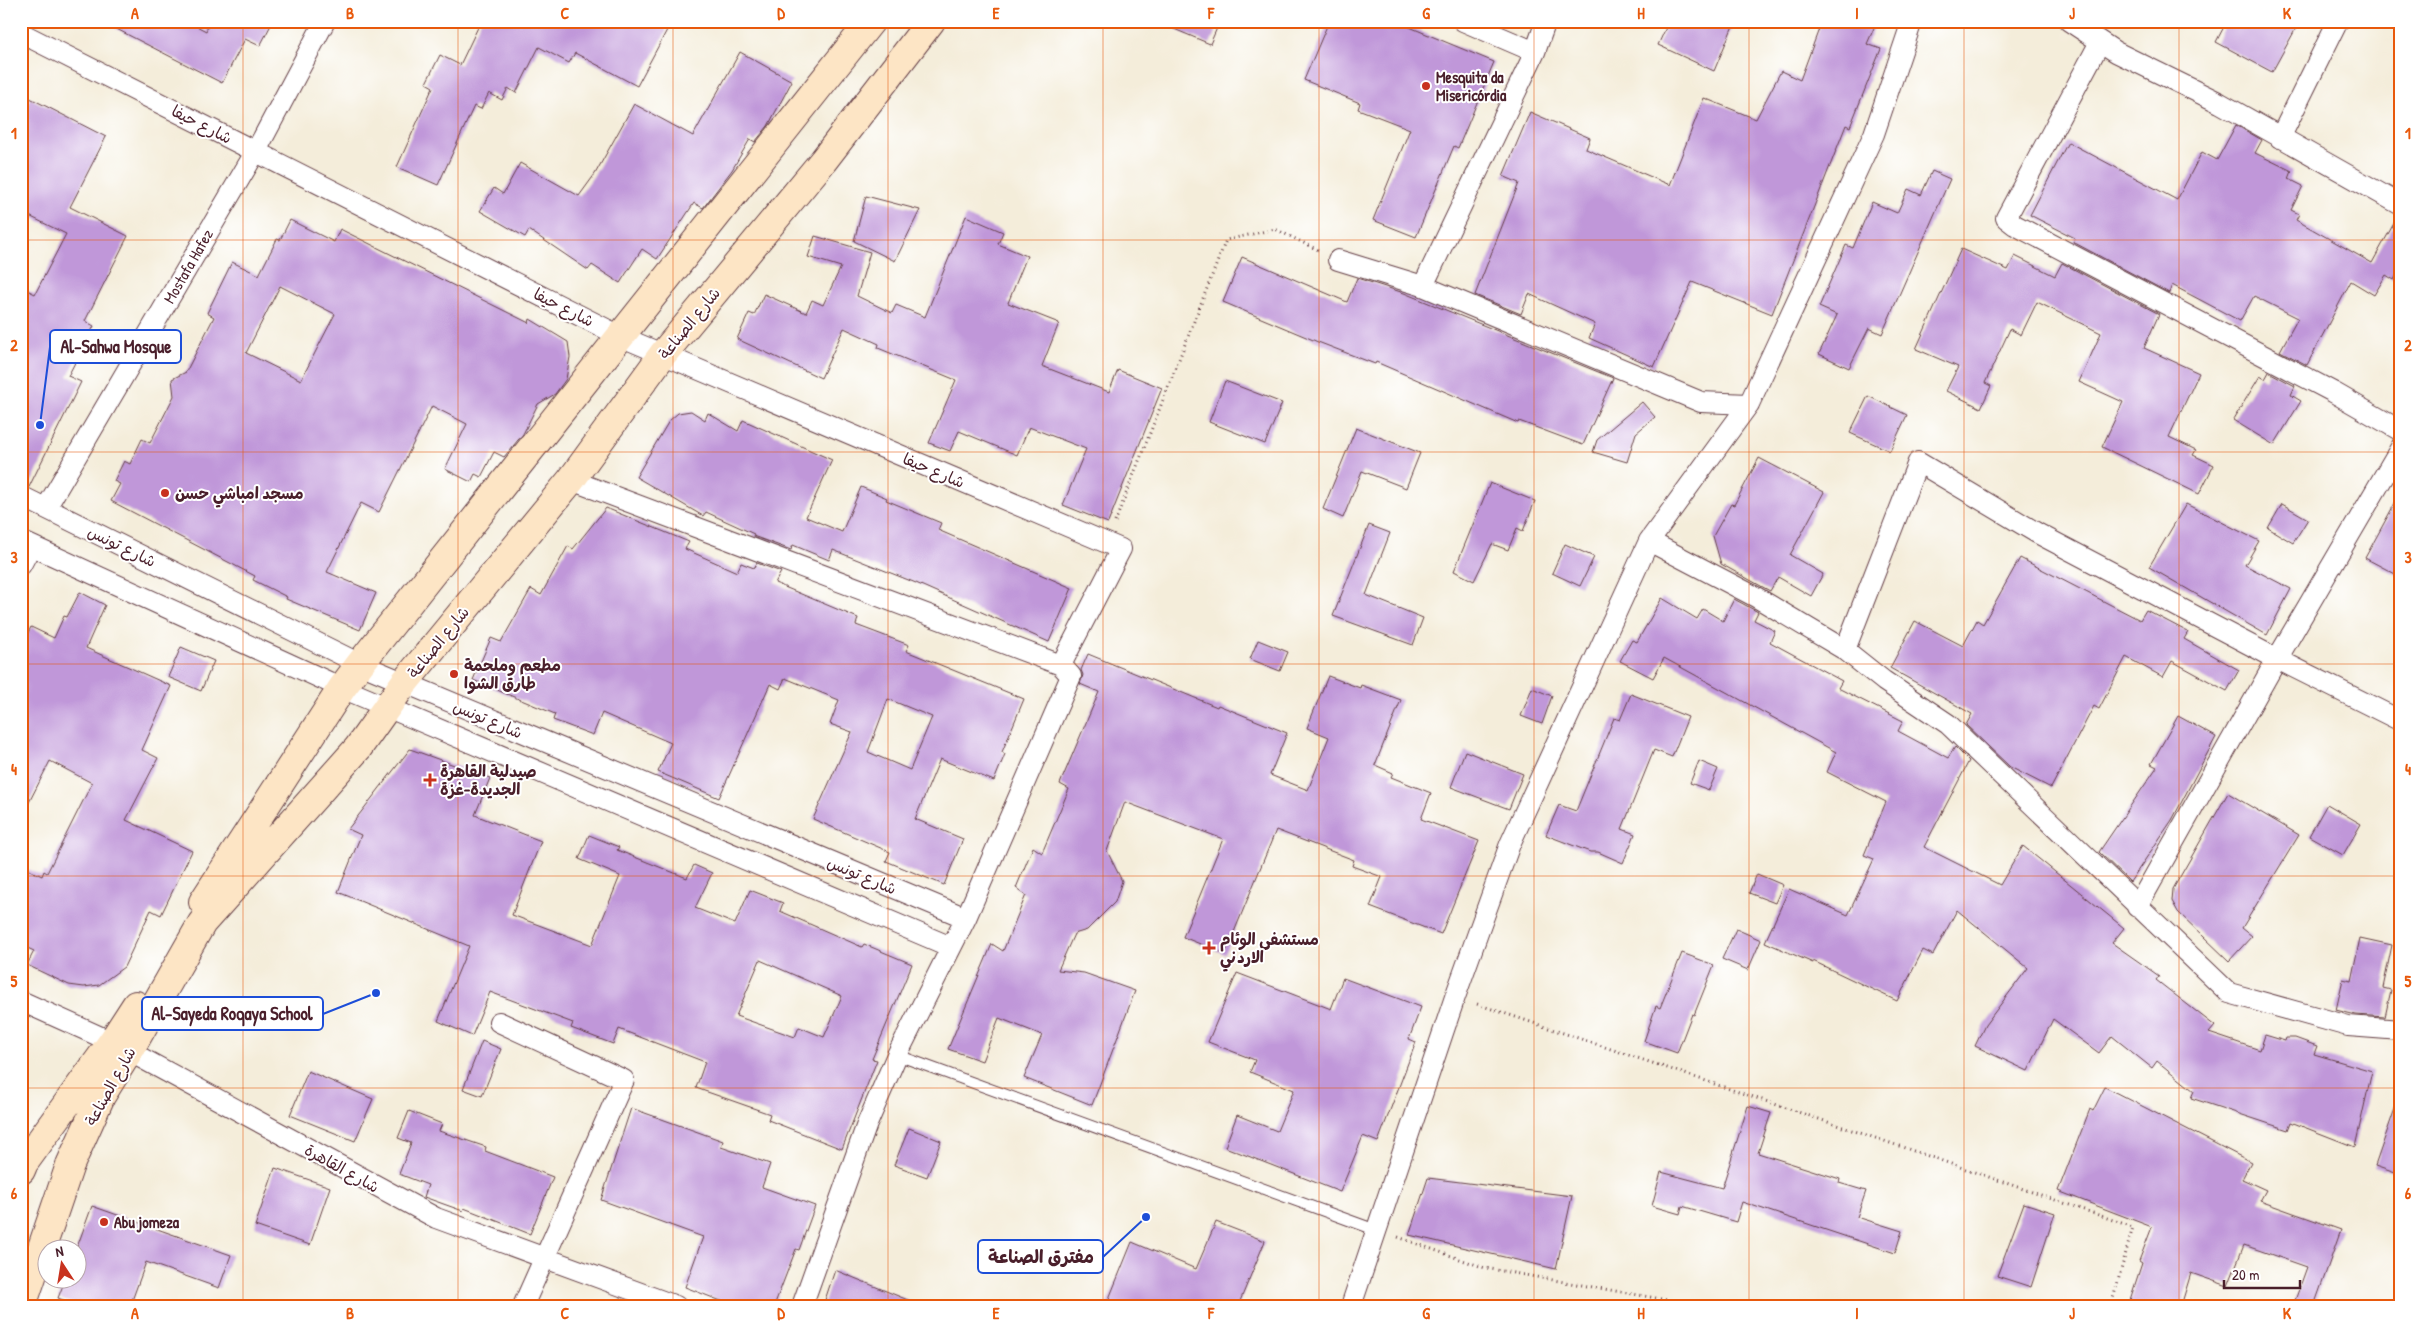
<svg xmlns="http://www.w3.org/2000/svg" width="2422" height="1327" viewBox="0 0 2422 1327" font-family="'Patrick Hand','Playpen Sans Arabic',sans-serif">
<style>
.building{fill:#c097d9;fill-rule:evenodd}
.lines{fill:none;stroke-linecap:round;stroke-linejoin:round}
.lane-casing{stroke:#643e45;stroke-width:12}
.street-casing{stroke:#643e45;stroke-width:22}
.secondary-casing{stroke:#643e45;stroke-width:30}
.path{stroke:#643e45;stroke-width:3;stroke-dasharray:1 4;stroke-linecap:butt}
.lane{stroke:#fff;stroke-width:10}
.street{stroke:#fff;stroke-width:20}
.secondary{stroke:#fde5c5;stroke-width:28}
.grid{fill:none;stroke:#e8590c;stroke-width:1;stroke-opacity:0.55}
.poi-dot{fill:#c8321e;stroke:#fff;stroke-width:2}
.labels{text-anchor:middle;dominant-baseline:central;stroke-width:4;stroke-linejoin:round;paint-order:stroke}
.poi-label{font-size:16px;font-weight:bold;fill:#4a1f2b;stroke:#fff;text-anchor:start}
.street-label{font-size:16px;fill:#4a1f2b;stroke:#fff}
.leader{fill:none;stroke:#1d4ed8;stroke-width:2}
.callout-dot{fill:#1d4ed8;stroke:#fff;stroke-width:2}
.callout{fill:#fff;stroke:#1d4ed8;stroke-width:2}
.callout-label{font-size:18px;text-anchor:middle;font-weight:bold;fill:#4a1f2b}
.neatline{fill:none;stroke:#e8590c;stroke-width:2}
.grid-label{font-size:16px;text-anchor:middle;font-weight:bold;fill:#e8590c}
</style>
<rect width="100%" height="100%" fill="#fff"/>
<filter id="ink" filterUnits="userSpaceOnUse"><feTurbulence type="fractalNoise" baseFrequency=".02" numOctaves="2"/><feDisplacementMap in="SourceGraphic" scale="10" xChannelSelector="R" yChannelSelector="G"/><feConvolveMatrix kernelMatrix="1 2 1 2 8 2 1 2 1" color-interpolation-filters="sRGB"/></filter>
<filter id="wash" filterUnits="userSpaceOnUse"><feTurbulence type="fractalNoise" baseFrequency=".0096" numOctaves="4" result="noise"/><feDisplacementMap in="SourceGraphic" scale="20" xChannelSelector="R" yChannelSelector="G"/><feGaussianBlur stdDeviation="1.12" result="paint"/><feColorMatrix in="noise" values="0 0 0 0 0 0 0 0 0 0 0 0 0 0 0 0 0 1.4 0 .05"/><feComposite in="paint" operator="in"/></filter>
<g filter="url(#wash)">
<rect width="100%" height="100%" fill="#f4edda"/>
<g id="blocks">
<path class="building" d="M 101,21 L 187,21 L 206,31 L 210,21 L 273,21 L 260,46 L 245,39 L 222,83 Z
M 481,21 L 650,21 L 667,30 L 637,86 L 575,53 L 569,63 L 539,47 L 516,93 L 508,88 L 502,100 L 489,93 L 481,109 L 474,106 L 438,185 L 397,167 L 433,87 L 426,83 L 440,55 L 460,65 Z
M 1155,21 L 1220,21 L 1210,44 Z
M 1329,21 L 1395,21 L 1494,62 L 1458,148 L 1454,146 L 1416,237 L 1373,220 L 1410,129 L 1358,109 L 1360,103 L 1304,80 Z
M 1669,21 L 1735,21 L 1714,71 L 1658,45 Z
M 1822,21 L 1877,21 L 1867,44 L 1881,49 L 1850,127 L 1846,125 L 1772,314 L 1692,282 L 1654,367 L 1589,338 L 1595,324 L 1529,294 L 1521,314 L 1475,295 L 1519,183 L 1503,176 L 1530,112 L 1590,138 L 1586,149 L 1670,185 L 1704,98 L 1756,119 L 1781,71 L 1800,80 Z
M 2227,21 L 2300,21 L 2272,72 L 2216,42 Z
M 740,52 L 792,81 L 768,126 L 755,142 L 750,139 L 732,170 L 703,208 L 694,203 L 657,259 L 642,249 L 620,283 L 592,265 L 588,270 L 529,230 L 525,237 L 480,211 L 494,188 L 503,194 L 520,163 L 579,196 L 595,174 L 634,104 L 693,136 Z
M 30,98 L 106,137 L 70,207 L 128,236 L 85,321 L 94,326 L 68,376 L 81,382 L 29,487 L 21,484 L 21,287 L 35,294 L 66,234 L 21,212 L 21,116 Z
M 2236,125 L 2262,140 L 2255,153 L 2292,171 L 2289,179 L 2303,186 L 2291,210 L 2299,214 L 2296,220 L 2372,263 L 2398,216 L 2401,217 L 2401,267 L 2394,280 L 2386,275 L 2374,295 L 2351,281 L 2307,365 L 2280,351 L 2298,318 L 2254,296 L 2240,321 L 2172,285 L 2169,293 L 2073,242 L 2075,238 L 2030,215 L 2068,142 L 2177,200 L 2202,152 L 2217,160 Z
M 1932,171 L 1950,179 L 1882,334 L 1869,328 L 1849,368 L 1819,354 L 1837,315 L 1819,307 L 1846,245 L 1853,248 L 1872,202 L 1897,213 L 1908,189 L 1921,195 Z
M 866,196 L 920,210 L 895,261 L 854,241 Z
M 966,216 L 1003,232 L 998,244 L 1027,256 L 1008,303 L 1059,323 L 1042,366 L 1109,392 L 1118,370 L 1162,388 L 1108,523 L 1063,505 L 1086,449 L 1029,427 L 1017,455 L 959,431 L 950,451 L 929,443 L 956,380 L 878,348 L 879,344 L 844,328 L 821,378 L 737,339 L 749,313 L 754,315 L 764,294 L 806,313 L 812,300 L 823,305 L 841,267 L 808,257 L 815,236 L 870,252 L 857,296 L 892,313 L 896,305 L 925,317 Z
M 290,220 L 334,242 L 340,229 L 529,323 L 530,319 L 568,342 L 570,357 L 566,379 L 555,394 L 538,404 L 523,434 L 504,457 L 494,452 L 481,477 L 475,474 L 471,482 L 445,469 L 467,424 L 432,406 L 379,512 L 361,503 L 327,572 L 376,593 L 360,630 L 286,599 L 287,597 L 253,580 L 255,576 L 111,501 L 120,484 L 114,481 L 124,461 L 130,464 L 142,439 L 150,443 L 174,396 L 172,379 L 186,372 L 214,317 L 207,313 L 232,262 L 259,275 L 277,239 L 280,240 ZM 280,286 L 335,314 L 301,380 L 246,353 Z
M 1961,249 L 2008,270 L 2015,256 L 2055,276 L 2062,263 L 2159,314 L 2144,348 L 2199,373 L 2169,437 L 2196,450 L 2193,455 L 2214,465 L 2199,494 L 2102,447 L 2123,402 L 2079,382 L 2101,333 L 2037,302 L 2021,335 L 2010,329 L 1985,383 L 1991,386 L 1981,408 L 1946,391 L 1958,367 L 1916,349 Z
M 1242,257 L 1347,302 L 1357,278 L 1404,293 L 1613,378 L 1583,445 L 1519,421 L 1518,423 L 1376,362 L 1375,364 L 1318,342 L 1223,302 Z
M 2269,372 L 2295,386 L 2291,395 L 2301,401 L 2274,445 L 2233,420 L 2260,376 L 2265,379 Z
M 1225,381 L 1282,403 L 1265,444 L 1209,422 Z
M 1868,396 L 1907,415 L 1890,451 L 1850,433 Z
M 1642,402 L 1655,417 L 1636,433 L 1627,462 L 1593,452 L 1597,440 Z
M 691,411 L 705,420 L 708,413 L 738,431 L 743,420 L 832,460 L 806,517 L 842,532 L 861,487 L 887,498 L 886,500 L 941,523 L 938,530 L 1072,588 L 1049,642 L 916,583 L 833,550 L 829,560 L 793,545 L 791,550 L 753,536 L 754,534 L 706,512 L 703,516 L 636,477 L 669,421 L 678,413 Z
M 1356,428 L 1420,453 L 1406,488 L 1362,471 L 1343,518 L 1323,509 Z
M 1759,458 L 1824,492 L 1790,555 L 1823,574 L 1811,596 L 1778,577 L 1770,591 L 1721,564 L 1713,536 L 1731,504 L 1734,505 Z
M 1490,483 L 1535,501 L 1523,531 L 1517,528 L 1508,550 L 1492,544 L 1474,581 L 1454,571 Z
M 2401,492 L 2401,577 L 2365,558 Z
M 2186,504 L 2259,541 L 2245,565 L 2291,589 L 2267,635 L 2149,567 Z
M 2282,504 L 2308,519 L 2293,543 L 2268,528 Z
M 606,508 L 689,542 L 685,549 L 737,572 L 741,563 L 754,568 L 757,563 L 781,572 L 775,583 L 858,618 L 856,625 L 909,645 L 906,651 L 1024,699 L 1002,752 L 1005,754 L 994,781 L 940,759 L 915,819 L 963,839 L 944,885 L 886,861 L 890,852 L 813,819 L 852,732 L 830,724 L 839,700 L 785,678 L 780,689 L 770,684 L 719,798 L 658,772 L 671,743 L 602,713 L 593,735 L 553,720 L 555,714 L 473,680 L 491,638 L 501,642 L 531,589 L 541,595 L 568,546 L 573,549 ZM 888,699 L 932,717 L 910,770 L 868,752 Z
M 1369,525 L 1390,533 L 1366,595 L 1423,618 L 1413,645 L 1333,616 Z
M 1565,544 L 1594,557 L 1580,586 L 1552,573 Z
M 2020,558 L 2140,620 L 2146,610 L 2188,632 L 2184,639 L 2239,670 L 2227,691 L 2172,661 L 2163,677 L 2126,657 L 2099,709 L 2094,706 L 2051,788 L 2010,767 L 1966,725 L 1972,714 L 1890,668 L 1915,621 L 1963,646 L 1977,620 L 1983,624 Z
M 80,592 L 105,605 L 86,648 L 171,686 L 142,750 L 158,758 L 126,820 L 192,851 L 161,915 L 151,910 L 124,967 L 99,985 L 84,987 L 69,985 L 27,965 L 34,951 L 21,945 L 21,866 L 42,876 L 44,871 L 47,873 L 92,783 L 50,761 L 21,818 L 21,646 L 31,627 L 54,638 L 64,616 L 67,617 Z
M 1662,598 L 1697,619 L 1703,609 L 1723,621 L 1734,599 L 1758,612 L 1754,620 L 1775,631 L 1770,642 L 1842,681 L 1838,688 L 1903,721 L 1898,731 L 1948,758 L 1955,747 L 1969,761 L 1924,847 L 2000,885 L 2023,846 L 2124,928 L 2112,943 L 2159,976 L 2156,980 L 2215,1026 L 2209,1033 L 2260,1050 L 2265,1035 L 2285,1041 L 2286,1038 L 2295,1038 L 2317,1046 L 2314,1054 L 2372,1071 L 2355,1147 L 2291,1122 L 2288,1130 L 2191,1098 L 2194,1091 L 2157,1061 L 2152,1068 L 2112,1036 L 2099,1053 L 2053,1019 L 2028,1071 L 1975,1046 L 1985,1025 L 2028,968 L 1957,910 L 1933,955 L 1923,950 L 1897,1001 L 1813,961 L 1813,963 L 1765,942 L 1789,889 L 1848,915 L 1874,859 L 1864,855 L 1886,802 L 1827,772 L 1836,752 L 1664,658 L 1653,678 L 1620,661 L 1632,640 L 1637,642 Z
M 1258,640 L 1288,652 L 1280,671 L 1250,659 Z
M 181,647 L 214,661 L 201,691 L 168,677 Z
M 1088,654 L 1217,707 L 1218,705 L 1287,733 L 1270,775 L 1308,790 L 1329,737 L 1307,728 L 1328,676 L 1360,688 L 1361,685 L 1401,700 L 1375,765 L 1393,773 L 1391,777 L 1431,793 L 1421,819 L 1479,841 L 1441,934 L 1370,907 L 1382,877 L 1352,866 L 1354,860 L 1276,830 L 1225,954 L 1183,937 L 1223,839 L 1125,802 L 1107,851 L 1122,881 L 1115,902 L 1087,930 L 1074,934 L 1058,970 L 1084,973 L 1135,991 L 1092,1105 L 1024,1078 L 1042,1035 L 999,1018 L 982,1061 L 948,1049 L 992,944 L 1003,951 L 1026,895 L 1016,888 L 1033,847 L 1042,853 L 1069,789 L 1060,784 L 1099,692 L 1080,684 L 1083,675 L 1081,670 Z
M 1532,688 L 1552,696 L 1542,724 L 1521,716 Z
M 1631,694 L 1688,717 L 1672,757 L 1654,750 L 1622,829 L 1635,834 L 1623,863 L 1598,852 L 1590,852 L 1546,835 L 1559,805 L 1576,811 L 1614,718 L 1620,720 Z
M 2178,716 L 2216,737 L 2172,820 L 2130,882 L 2099,852 L 2157,767 L 2151,764 Z
M 410,749 L 490,778 L 475,815 L 541,841 L 512,915 L 592,945 L 620,876 L 579,859 L 589,835 L 619,847 L 617,850 L 687,878 L 694,865 L 712,873 L 695,908 L 735,924 L 750,890 L 783,903 L 780,911 L 862,947 L 864,944 L 912,964 L 872,1059 L 877,1060 L 842,1149 L 768,1120 L 770,1114 L 696,1088 L 705,1062 L 619,1029 L 613,1044 L 571,1028 L 573,1023 L 490,992 L 472,1036 L 438,1021 L 469,946 L 338,892 L 361,835 L 348,829 ZM 760,960 L 842,996 L 824,1037 L 799,1027 L 795,1037 L 736,1016 Z
M 1465,751 L 1523,774 L 1509,809 L 1451,787 Z
M 1699,761 L 1718,769 L 1709,790 L 1690,783 Z
M 2228,793 L 2299,835 L 2242,928 L 2252,936 L 2229,961 L 2178,912 L 2172,901 L 2173,889 Z
M 2327,804 L 2361,824 L 2343,855 L 2309,836 Z
M 1757,874 L 1783,885 L 1775,903 L 1749,893 Z
M 1736,929 L 1761,940 L 1748,970 L 1722,959 Z
M 2360,938 L 2392,945 L 2383,988 L 2391,990 L 2385,1017 L 2356,1015 L 2336,1010 L 2343,979 L 2351,981 Z
M 1682,953 L 1714,965 L 1694,1015 L 1692,1014 L 1677,1053 L 1644,1041 L 1656,1006 L 1660,1008 Z
M 1237,973 L 1331,1009 L 1343,978 L 1421,1007 L 1409,1039 L 1416,1042 L 1378,1142 L 1363,1136 L 1340,1192 L 1225,1147 L 1237,1115 L 1277,1131 L 1294,1090 L 1250,1072 L 1255,1060 L 1208,1042 Z
M 482,1041 L 501,1049 L 482,1096 L 463,1089 Z
M 308,1071 L 373,1099 L 355,1141 L 290,1115 Z
M 2105,1087 L 2251,1162 L 2242,1179 L 2266,1190 L 2260,1201 L 2341,1230 L 2314,1306 L 2293,1306 L 2307,1267 L 2244,1245 L 2228,1286 L 2191,1273 L 2181,1306 L 2128,1306 L 2142,1263 L 2139,1261 L 2152,1227 L 2058,1191 L 2090,1109 L 2093,1111 Z
M 2398,1100 L 2401,1101 L 2401,1175 L 2375,1166 Z
M 1748,1106 L 1771,1113 L 1758,1153 L 1840,1179 L 1839,1183 L 1866,1191 L 1857,1217 L 1902,1231 L 1895,1253 L 1742,1202 L 1736,1222 L 1682,1206 L 1680,1214 L 1652,1206 L 1661,1172 L 1722,1188 Z
M 631,1108 L 723,1141 L 721,1147 L 770,1164 L 762,1187 L 815,1206 L 799,1250 L 796,1249 L 774,1306 L 734,1306 L 685,1287 L 703,1237 L 601,1200 Z
M 409,1111 L 442,1124 L 439,1131 L 486,1147 L 485,1151 L 553,1177 L 530,1234 L 464,1208 L 463,1211 L 424,1197 L 428,1185 L 399,1174 L 411,1143 L 398,1138 Z
M 909,1128 L 941,1141 L 927,1177 L 894,1165 Z
M 275,1168 L 330,1187 L 310,1245 L 255,1226 Z
M 1428,1178 L 1572,1196 L 1556,1269 L 1409,1235 Z
M 2024,1203 L 2055,1213 L 2031,1287 L 1997,1276 Z
M 92,1206 L 231,1255 L 219,1288 L 146,1262 L 130,1306 L 79,1306 L 58,1298 L 65,1280 L 78,1280 L 78,1250 L 76,1250 Z
M 1216,1222 L 1265,1241 L 1238,1306 L 1106,1306 L 1132,1242 L 1196,1269 Z
M 835,1270 L 920,1305 L 920,1306 L 823,1306 Z"/>
</g>
</g>
<g filter="url(#ink)">
<use href="#blocks" fill-opacity="0" stroke="#643e45" stroke-width="1"/>
<g class="lines">
<g class="lane-casing">
<path id="lane" d="M 897,1055 L 1376,1230"/>
</g>
<g class="street-casing">
<path id="street" d="M 1463,21 L 1535,52
M 2069,21 L 2116,52 L 2220,103 L 2401,205
M 21,33 L 622,337 L 1121,549 L 1061,665
M 2100,42 L 2006,218 L 2015,225 L 2333,392 L 2401,431
M 2280,138 L 2338,21
M 1338,260 L 1423,286 L 1701,402 L 1749,404
M 1423,286 L 1535,52 L 1546,21
M 571,480 L 1061,665 L 1071,676 L 966,918 L 897,1055 L 867,1124 L 802,1306
M 21,496 L 360,664 L 966,918
M 46,508 L 256,151 L 325,21
M 21,541 L 342,688 L 951,947
M 1649,541 L 1756,597 L 1845,650 L 1884,681 L 1948,724 L 2229,993 L 2348,1026 L 2401,1030
M 21,565 L 31,546
M 1845,650 L 1918,462 L 2037,533 L 2277,659 L 2401,721
M 2137,907 L 2277,659 L 2401,447
M 21,1001 L 112,1042 L 436,1218 L 676,1306
M 499,1022 L 624,1080 L 523,1306
M 1351,1306 L 1455,997 L 1510,844 L 1649,541 L 1749,404 L 1874,134 L 1912,21"/>
</g>
<g class="secondary-casing">
<path id="secondary" d="M 203,902 L 342,688 L 360,664 L 871,21
M 21,1170 L 24,1163 L 112,1042 L 136,1005
M 22,1306 L 70,1165 L 101,1096 L 129,1051 L 202,923 L 358,748 L 404,683 L 571,480 L 663,354 L 823,161 L 931,21"/>
</g>
<path class="path" d="M 1115,522 L 1226,240 L 1275,229 L 1318,250
M 1477,1004 L 1908,1149 L 2133,1227 L 2111,1306
M 1398,1237 L 1485,1268 L 1701,1306"/>
<use href="#lane" class="lane"/>
<use href="#street" class="street"/>
<use href="#secondary" class="secondary"/>
</g>
</g>
<path class="grid" d="M 243,21 L 243,1306M 458,21 L 458,1306M 673,21 L 673,1306M 888,21 L 888,1306M 1103,21 L 1103,1306M 1319,21 L 1319,1306M 1534,21 L 1534,1306M 1749,21 L 1749,1306M 1964,21 L 1964,1306M 2179,21 L 2179,1306M 21,240 L 2401,240M 21,452 L 2401,452M 21,664 L 2401,664M 21,876 L 2401,876M 21,1088 L 2401,1088"/>
<g class="poi-dot">
<circle cx="1426" cy="86" r="5"/>
<circle cx="165" cy="493" r="5"/>
<circle cx="454" cy="674" r="5"/>
<path d="M427.5 772.5h5v5h5v5h-5v5h-5v-5h-5v-5h5z"/>
<path d="M1206.5 940.5h5v5h5v5h-5v5h-5v-5h-5v-5h5z"/>
<circle cx="104" cy="1222" r="5"/>
</g>
<g class="labels">
<g class="poi-label">
<text x="1436" y="77">Mesquita da<tspan x="1436" dy="18">Misericórdia</tspan></text>
<text x="175" y="493">مسجد امباشي حسن</text>
<text x="464" y="665">مطعم وملحمة<tspan x="464" dy="18">طارق الشوا</tspan></text>
<text x="440" y="771">صيدلية القاهرة<tspan x="440" dy="18">الجديدة-غزة</tspan></text>
<text x="1220" y="939">مستشفى الوئام<tspan x="1220" dy="18">الاردني</tspan></text>
<text x="114" y="1222">Abu jomeza</text>
</g>
<g class="street-label">
<text transform="translate(202 124) rotate(27)">شارع حيفا</text>
<text transform="translate(188 266) rotate(-60)">Mostafa Hafez</text>
<text transform="translate(564 307) rotate(27)">شارع حيفا</text>
<text transform="translate(689 323) rotate(-51)">شارع الصناعة</text>
<text transform="translate(934 470) rotate(23)">شارع حيفا</text>
<text transform="translate(122 546) rotate(26)">شارع تونس</text>
<text transform="translate(438 642) rotate(-51)">شارع الصناعة</text>
<text transform="translate(488 719) rotate(23)">شارع تونس</text>
<text transform="translate(862 875) rotate(23)">شارع تونس</text>
<text transform="translate(110 1086) rotate(-61)">شارع الصناعة</text>
<text transform="translate(342 1168) rotate(29)">شارع القاهرة</text>
</g>
</g>
<path class="leader" d="M40 425L50 347M376 993L323 1014M1146 1217L1103 1257"/>
<g class="callout-dot">
<circle cx="40" cy="425" r="5"/>
<circle cx="376" cy="993" r="5"/>
<circle cx="1146" cy="1217" r="5"/>
</g>
<g class="callout">
<rect x="50" y="330" width="131" height="33" rx="5"/>
<rect x="142" y="997" width="181" height="33" rx="5"/>
<rect x="978" y="1240" width="125" height="33" rx="5"/>
</g>
<g class="callout-label">
<text x="116" y="353">Al-Sahwa Mosque</text>
<text x="232" y="1020">Al-Sayeda Roqaya School</text>
<text x="1041" y="1263">مفترق الصناعة</text>
</g>
<rect width="2422" height="1327" fill="none" stroke="#fff" stroke-width="55"/>
<g transform="translate(62 1264) rotate(348)"><circle r="24" fill="#ffffff" stroke="#b7a5aa"/>
<path d="M0-4L9 19L0 12L-9 19Z" fill="#c8321e"/>
<text y="-8" font-size="14" font-weight="bold" text-anchor="middle" fill="#4a1f2b">N</text>
</g>
<path d="M2224 1280v8h76v-8" fill="none" stroke="#4a1f2b" stroke-width="2.5"/>
<text x="2232" y="1280" font-size="15" fill="#4a1f2b" stroke="#ffffff" stroke-width="4" paint-order="stroke">20 m</text>
<rect x="28" y="28" width="2366" height="1272" class="neatline"/>
<g class="grid-label">
<text x="135" y="19">A</text>
<text x="350" y="19">B</text>
<text x="565" y="19">C</text>
<text x="781" y="19">D</text>
<text x="996" y="19">E</text>
<text x="1211" y="19">F</text>
<text x="1426" y="19">G</text>
<text x="1641" y="19">H</text>
<text x="1857" y="19">I</text>
<text x="2072" y="19">J</text>
<text x="2287" y="19">K</text>
<text x="14" y="139">1</text>
<text x="2408" y="139">1</text>
<text x="14" y="351">2</text>
<text x="2408" y="351">2</text>
<text x="14" y="563">3</text>
<text x="2408" y="563">3</text>
<text x="14" y="775">4</text>
<text x="2408" y="775">4</text>
<text x="14" y="987">5</text>
<text x="2408" y="987">5</text>
<text x="14" y="1199">6</text>
<text x="2408" y="1199">6</text>
<text x="135" y="1319">A</text>
<text x="350" y="1319">B</text>
<text x="565" y="1319">C</text>
<text x="781" y="1319">D</text>
<text x="996" y="1319">E</text>
<text x="1211" y="1319">F</text>
<text x="1426" y="1319">G</text>
<text x="1641" y="1319">H</text>
<text x="1857" y="1319">I</text>
<text x="2072" y="1319">J</text>
<text x="2287" y="1319">K</text>
</g>
</svg>
